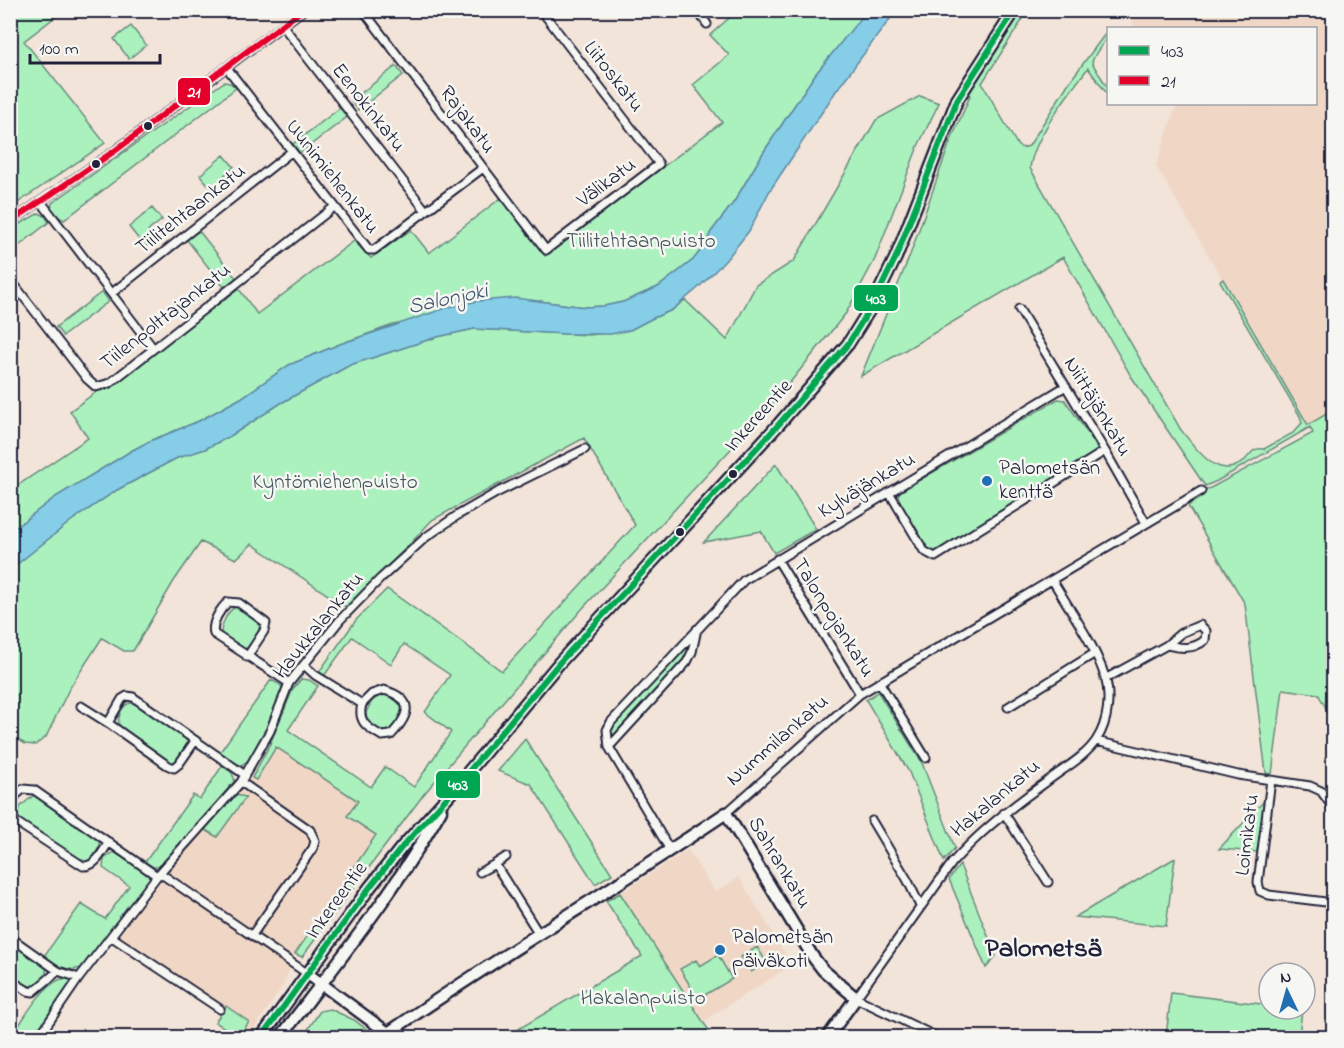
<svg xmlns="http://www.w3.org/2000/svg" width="1344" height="1048" viewBox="0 0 1344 1048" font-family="'Indie Flower',sans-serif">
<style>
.built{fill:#f0d7c5}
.green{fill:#abf1be;stroke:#668a7c;stroke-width:1.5}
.water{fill:#86cde7;stroke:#5e89a2;stroke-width:1.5}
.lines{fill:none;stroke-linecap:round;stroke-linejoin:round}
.street-casing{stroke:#22223b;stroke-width:11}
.secondary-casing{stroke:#22223b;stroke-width:15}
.street{stroke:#f6f6f2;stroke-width:7}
.secondary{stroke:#f6f6f2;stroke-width:10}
.bus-1-casing{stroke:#f6f6f2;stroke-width:10}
.bus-2-casing{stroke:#f6f6f2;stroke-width:10}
.bus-1{stroke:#00a651;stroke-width:6}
.bus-2{stroke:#e4002b;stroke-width:6}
.bus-dot{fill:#22223b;stroke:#f6f6f2;stroke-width:2}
.poi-dot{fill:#1f6fb2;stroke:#f6f6f2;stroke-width:2}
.labels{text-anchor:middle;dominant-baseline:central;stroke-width:5;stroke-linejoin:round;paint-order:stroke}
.street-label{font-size:21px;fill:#22223b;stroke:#f6f6f2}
.park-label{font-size:21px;fill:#44565c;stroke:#f6f6f2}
.poi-label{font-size:21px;fill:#22223b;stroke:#f6f6f2;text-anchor:start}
.water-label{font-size:22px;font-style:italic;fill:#40556f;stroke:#f6f6f2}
.district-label{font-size:27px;font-weight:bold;fill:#22223b;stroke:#f6f6f2}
.line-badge{stroke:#f6f6f2;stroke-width:2}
.badge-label{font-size:16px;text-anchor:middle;font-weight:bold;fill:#fff}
</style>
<rect width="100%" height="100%" fill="#f2e4d8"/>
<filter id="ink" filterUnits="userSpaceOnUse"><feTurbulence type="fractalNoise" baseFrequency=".0167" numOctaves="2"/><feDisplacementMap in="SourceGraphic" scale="12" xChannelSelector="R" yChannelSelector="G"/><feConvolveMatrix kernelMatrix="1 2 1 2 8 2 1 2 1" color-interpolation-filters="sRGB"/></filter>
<g filter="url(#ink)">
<path class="built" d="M 1138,11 L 1333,11 L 1333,410 L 1308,425 L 1156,166 L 1177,104 L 1316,104 L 1316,28 L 1138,28 L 1134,27 L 1133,22 Z
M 276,747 L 358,801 L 376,835 L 295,953 L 284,984 L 250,1035 L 112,942 L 198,835 L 252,778 L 256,780 Z
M 688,850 L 715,892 L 739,877 L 792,965 L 702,1022 L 620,893 Z"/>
<path class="green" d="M 11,10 L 63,11 L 24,41 L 105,143 L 16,204 L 10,196 Z
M 737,11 L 867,11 L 814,76 L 763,153 L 734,202 L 711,232 L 705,245 L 693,260 L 658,287 L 623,302 L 604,306 L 585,307 L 540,301 L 393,325 L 340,344 L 289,365 L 241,398 L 199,421 L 150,441 L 131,451 L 54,498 L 11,531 L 11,490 L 88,438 L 70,411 L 239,289 L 257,314 L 354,241 L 371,258 L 411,230 L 429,253 L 501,198 L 545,256 L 722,122 L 693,85 L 729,55 L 710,35 Z
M 1022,11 L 1028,11 L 982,83 L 1018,146 L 1023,148 L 1029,146 L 1068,84 L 1108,30 C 1108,43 1094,50 1092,63 L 1108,88 L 1108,95 L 1088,68 C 1069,93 1034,137 1030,168 L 1181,430 C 1196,448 1218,484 1245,460 C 1251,454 1253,447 1264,449 L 1293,433 L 1302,423 L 1300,416 L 1220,281 L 1223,279 L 1308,425 L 1333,410 L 1333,720 L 1318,694 L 1283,689 L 1272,774 L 1266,773 L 1245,604 L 1188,506 L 1203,496 L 1203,492 L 1313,433 L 1310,427 L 1217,481 L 1205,486 L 1131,376 L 1063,257 L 861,376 L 910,255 L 949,145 L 970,96 L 969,94 L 988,59 Z
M 131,26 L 146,45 L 129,59 L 114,39 Z
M 396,66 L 403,75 L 358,110 L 351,101 Z
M 224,82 L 230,83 L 236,88 L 64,220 L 59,217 L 51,208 L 52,203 Z
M 920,96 L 939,103 L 918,146 L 875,259 L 846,313 L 771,406 L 582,609 L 424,794 L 302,957 L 295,954 L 376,835 L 347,816 L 358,801 L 276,747 L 256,780 L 252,778 L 270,744 L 293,689 L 301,679 L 309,680 L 318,686 L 288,730 L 371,787 L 385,767 L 414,787 L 451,732 L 425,712 L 450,675 L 404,644 L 391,664 L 352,637 L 324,676 L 319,672 L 356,620 L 387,589 L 502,671 L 635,525 L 584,438 L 432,520 L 409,545 L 346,607 L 252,544 L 236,559 L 201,542 L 174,581 L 133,651 L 124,651 L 102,638 L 69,689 L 46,737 L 35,745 L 25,744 L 11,735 L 11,569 L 71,521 L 117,490 L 177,458 L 205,449 L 232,435 L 281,403 L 350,365 L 437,337 L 474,329 L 589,335 L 630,330 L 651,319 L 672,310 L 685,300 L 727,340 L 756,285 L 794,261 L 876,120 Z
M 340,108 L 347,117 L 300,153 L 293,144 Z
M 224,155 L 234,167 L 220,179 L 227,188 L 217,195 L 200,175 Z
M 152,208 L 162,220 L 148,231 L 154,240 L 145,247 L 129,227 Z
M 39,213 L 45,216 L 49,222 L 11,252 L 11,229 Z
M 199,231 L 236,278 L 224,287 L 187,240 Z
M 102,292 L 109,301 L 63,336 L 56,327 Z
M 1058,399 L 1065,400 L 1095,444 L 1097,450 L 1094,453 L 940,550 L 934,553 L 928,550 L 899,500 L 898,495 L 901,491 Z
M 776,464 L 816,529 L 774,553 L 761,531 L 704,542 Z
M 236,607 C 248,612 266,620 257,634 C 254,640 251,645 245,649 C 229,645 215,638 224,621 C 227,614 230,609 236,607 Z
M 697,628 L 692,652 L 609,747 L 607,741 L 611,722 Z
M 271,680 L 281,685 L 282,690 C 274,711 262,755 241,765 L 232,763 L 220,752 Z
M 878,692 L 922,763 L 955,848 L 944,861 L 909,772 L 866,700 Z
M 381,695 C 390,695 400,702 403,710 C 398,734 375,740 364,716 L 372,701 Z
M 130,703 L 136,704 L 186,737 L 187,744 L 174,763 L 165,760 L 119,727 C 117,717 121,706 130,703 Z
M 525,739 L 612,874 L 595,884 L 531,784 L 498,771 Z
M 222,766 L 232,773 L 235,781 L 160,867 L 153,867 L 145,862 L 193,795 L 200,799 Z
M 34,795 L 39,797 L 97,838 L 100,845 L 93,858 L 85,863 L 77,859 L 19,819 L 17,814 L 21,806 Z
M 235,795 L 246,797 L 217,837 L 204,829 Z
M 1265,800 L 1257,852 L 1219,849 Z
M 114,852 L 149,874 L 151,878 L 81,968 C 67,973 55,964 44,956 L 81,904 L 105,919 L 129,886 L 103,868 L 104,859 Z
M 1175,858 L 1166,926 L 1075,917 Z
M 960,865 L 996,956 L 986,968 L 949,879 Z
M 620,893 L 713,1037 L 505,1037 L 642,956 L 606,901 Z
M 10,940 L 46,966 C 48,975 42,981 35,987 L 22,984 L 11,976 Z
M 757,947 L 767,963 L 751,972 L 741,957 Z
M 718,955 L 732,979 L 698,999 L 680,969 L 696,960 L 700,966 Z
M 61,979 L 71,979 L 74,981 L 33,1037 L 11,1038 C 23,1020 40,987 61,979 Z
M 1171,993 L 1269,1005 L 1269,1009 L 1302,1009 L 1299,1037 L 1166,1037 Z
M 226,1006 L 249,1022 L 239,1037 L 215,1022 Z
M 330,1009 L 354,1020 L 374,1035 L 372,1038 L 303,1037 L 320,1011 Z"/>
<path class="water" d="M 867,10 L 896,11 L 836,91 L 769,192 L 749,231 L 725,261 L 698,288 L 672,310 L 651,319 L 630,330 L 611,334 L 565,334 L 474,329 L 437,337 L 350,365 L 281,403 L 232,435 L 205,449 L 177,458 L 117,490 L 71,521 L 11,569 L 11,531 L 54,498 L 131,451 L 150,441 L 199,421 L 241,398 L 289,365 L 340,344 L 449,307 L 478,301 L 515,298 L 585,307 L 604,306 L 623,302 L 658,287 L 693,260 L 705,245 L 711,232 L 734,202 L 763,153 L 814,76 Z"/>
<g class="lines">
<g class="street-casing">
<path id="street" d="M 363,10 L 546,250 L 659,164 L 541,10
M 697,10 L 707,24
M 283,26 L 426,211
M 227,68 L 369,250 L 374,250 L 483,168
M 42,203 L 153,348
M 10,222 L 116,150 L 303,10
M 10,279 L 87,379 L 96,387 L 110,383 L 334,207
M 112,293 L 291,152
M 1019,309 L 1105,451 L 1146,523
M 889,492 L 924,551 L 935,557 L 1105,451
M 777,559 L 860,694
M 247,657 L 264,631 L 266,623 L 239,603 L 228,602 C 220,609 211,623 214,634 L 289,683
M 304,665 L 315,675 L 362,704 C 357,722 368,728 382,736 L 391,735 C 410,715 415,699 384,690 L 372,694 L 362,704
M 1105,679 L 1167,645 L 1181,633 L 1200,625 L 1206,631 L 1205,640 C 1193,650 1180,648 1167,645
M 880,683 L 926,758
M 81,706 L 108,723
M 1008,707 L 1095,653
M 195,741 L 179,764 L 174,768 L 167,765 L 108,723 L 122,699 L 127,696 L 133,697 L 245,775
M 1096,741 L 1238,775 L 1310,786 L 1321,791 L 1334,809
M 609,747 L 687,662 L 692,652 L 697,629
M 1271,780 L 1258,882 L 1260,891 L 1269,895 L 1334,903
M 241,782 L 310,830 L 315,841 L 313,848 L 252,935
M 10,805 L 16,795 L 23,789 L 34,790 L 157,876
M 726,813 L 860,694 L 1201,491
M 1004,813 L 1048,882
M 10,818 L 83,866 C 96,867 102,852 109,842
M 872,821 L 908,881 L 920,906
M 670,850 L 609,747 L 607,730 L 611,722 L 744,580 L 1066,386
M 495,864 L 506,857
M 480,872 L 495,864 L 539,934
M 160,873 L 308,974
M 10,937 L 58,971 L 79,978
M 112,937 L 220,1009
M 10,980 L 28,991 L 33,992 L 58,971
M 38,1038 L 79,978 L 157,876 L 241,782 L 270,731 L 289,683 L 340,620 L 380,579 L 426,537 L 458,515 L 498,492 L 585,449
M 939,1038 L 856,998 L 952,863 C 979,832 1011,807 1045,783 C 1061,770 1086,757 1097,739 C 1108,722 1111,696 1105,677 C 1095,645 1070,610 1053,581"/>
</g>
<g class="secondary-casing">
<path id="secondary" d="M 308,974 L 392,1036
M 388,1033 C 499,956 615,888 726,813 L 813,957 L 823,970 L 856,998 L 827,1038
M 261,1038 L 370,887 L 402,847 L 450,794 L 560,662 L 779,424 L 848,344 L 873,304 L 896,257 L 957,100 L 1015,10
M 280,1038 C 336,964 396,890 441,810"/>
</g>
<use href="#street" class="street"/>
<use href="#secondary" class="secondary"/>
<g class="bus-1-casing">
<path id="bus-1" d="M 261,1038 L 370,887 L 402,847 L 450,794 L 560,662 L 779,424 L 848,344 L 873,304 L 896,257 L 957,100 L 1015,10"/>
</g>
<g class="bus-2-casing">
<path id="bus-2" d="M 10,222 L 116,150 L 302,10"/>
</g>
<use href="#bus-1" class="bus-1"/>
<use href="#bus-2" class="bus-2"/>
</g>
</g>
<g class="bus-dot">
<circle cx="148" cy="126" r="5"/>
<circle cx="96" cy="164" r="5"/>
<circle cx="733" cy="474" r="5"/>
<circle cx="680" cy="532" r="5"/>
</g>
<g class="poi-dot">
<circle cx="987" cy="481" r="6"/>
<circle cx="720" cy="950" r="6"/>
</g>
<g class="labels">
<g class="street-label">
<text transform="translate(613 77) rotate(52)">Liitoskatu</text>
<text transform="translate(368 108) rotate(52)">Eenokinkatu</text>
<text transform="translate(467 120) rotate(53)">Rajakatu</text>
<text transform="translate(332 177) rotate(52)">Uunimiehenkatu</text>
<text transform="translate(607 183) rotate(-37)">Välikatu</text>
<text transform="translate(191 210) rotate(-38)">Tiilitehtaankatu</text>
<text transform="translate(166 317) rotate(-38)">Tiilenpolttajankatu</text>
<text transform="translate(1097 407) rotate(59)">Niittäjänkatu</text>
<text transform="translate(759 416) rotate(-48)">Inkereentie</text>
<text transform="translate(867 486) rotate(-31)">Kylväjänkatu</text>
<text transform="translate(833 618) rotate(58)">Talonpojankatu</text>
<text transform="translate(319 626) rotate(-51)">Haukkalankatu</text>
<text transform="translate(778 741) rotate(-41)">Nummilankatu</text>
<text transform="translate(996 799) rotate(-40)">Hakalankatu</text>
<text transform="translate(1248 835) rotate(-83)">Loimikatu</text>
<text transform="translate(779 863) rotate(59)">Sahrankatu</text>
<text transform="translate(337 901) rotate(-54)">Inkereentie</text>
</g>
<g class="park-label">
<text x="641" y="242">Tiilitehtaanpuisto</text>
<text x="335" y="483">Kyntömiehenpuisto</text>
<text x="643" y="999">Hakalanpuisto</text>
</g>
<g class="poi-label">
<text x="999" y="469">Palometsän<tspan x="999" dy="24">kenttä</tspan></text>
<text x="732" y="938">Palometsän<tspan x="732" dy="24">päiväkoti</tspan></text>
</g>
<g class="water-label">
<text transform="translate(448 300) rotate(-12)">Salonjoki</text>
</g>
<g class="district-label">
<text x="1043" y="949">Palometsä</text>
</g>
</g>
<g class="line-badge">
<rect x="177" y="77" width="34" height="29" rx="6" fill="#e4002b"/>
<rect x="853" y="284" width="46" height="28" rx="6" fill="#00a651"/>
<rect x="435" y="770" width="46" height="29" rx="6" fill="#00a651"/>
</g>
<g class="badge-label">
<text x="194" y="97">21</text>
<text x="876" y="304">403</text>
<text x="458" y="790">403</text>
</g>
<rect width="1344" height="1048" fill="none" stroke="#f6f6f2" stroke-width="36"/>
<rect x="18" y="18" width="1308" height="1012" fill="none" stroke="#22223b" stroke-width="2" filter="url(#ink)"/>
<rect x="1107" y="27" width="210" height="78" fill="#f6f6f2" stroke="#a1a1a9" stroke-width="1.5"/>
<rect x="1119" y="46" width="30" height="9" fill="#00a651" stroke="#a1a1a9" stroke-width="1.5"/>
<text x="1161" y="57" font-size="18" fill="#22223b">403</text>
<rect x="1119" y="76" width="30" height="9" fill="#e4002b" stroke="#a1a1a9" stroke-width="1.5"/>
<text x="1161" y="87" font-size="18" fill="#22223b">21</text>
<g transform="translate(1287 991) rotate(355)"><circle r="28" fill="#f6f6f2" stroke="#a1a1a9" stroke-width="1.5"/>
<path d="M0-4.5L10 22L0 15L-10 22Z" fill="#1f6fb2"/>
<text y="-9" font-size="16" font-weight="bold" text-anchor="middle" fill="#22223b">N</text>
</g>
<path d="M30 54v9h130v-9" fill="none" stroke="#22223b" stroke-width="3"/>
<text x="39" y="54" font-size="18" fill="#22223b" stroke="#f6f6f2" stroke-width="4.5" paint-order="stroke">100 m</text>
</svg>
